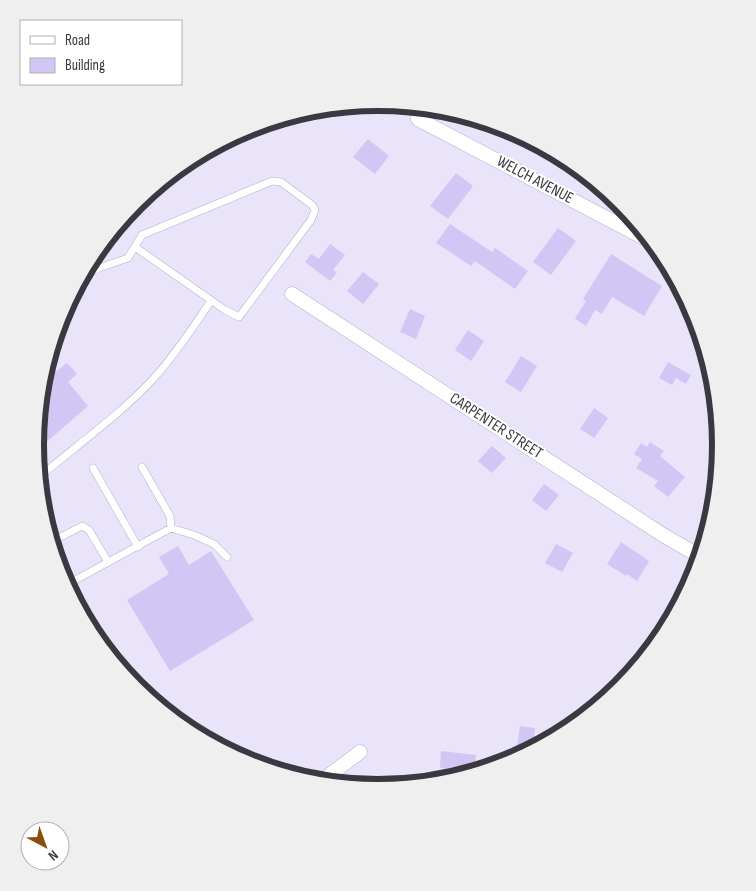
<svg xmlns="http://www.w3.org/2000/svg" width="756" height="891" viewBox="0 0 756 891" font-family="'Sofia Sans Condensed',sans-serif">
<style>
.building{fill:#d1c6f4}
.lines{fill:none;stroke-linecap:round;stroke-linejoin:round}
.lane-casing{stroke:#b5b0c5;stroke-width:8}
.street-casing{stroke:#b5b0c5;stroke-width:15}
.lane{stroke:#fff;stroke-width:7}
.street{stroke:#fff;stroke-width:14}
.labels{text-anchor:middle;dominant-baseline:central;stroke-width:4;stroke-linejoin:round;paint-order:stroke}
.street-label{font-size:16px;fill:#3a3840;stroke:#fff}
.rim{fill:none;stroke:#3a3840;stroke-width:6}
</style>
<rect width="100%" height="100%" fill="#e9e4fa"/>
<path class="building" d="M 368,139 L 389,156 L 375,174 L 353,157 Z
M 456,173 L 473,186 L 448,219 L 430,206 Z
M 450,224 L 492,252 L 495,248 L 528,271 L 515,289 L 475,261 L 471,266 L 436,243 Z
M 558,228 L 576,241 L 551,275 L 533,262 Z
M 330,244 L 345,255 L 333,270 L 337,273 L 330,281 L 305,262 L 311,254 L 319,259 Z
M 611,254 L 662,286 L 644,316 L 612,297 L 602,314 L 595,310 L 586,326 L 575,319 L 586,301 L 583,299 Z
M 363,272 L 379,284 L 363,304 L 347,291 Z
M 410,309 L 425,316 L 416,339 L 400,332 Z
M 468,330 L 484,341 L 471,361 L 455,350 Z
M 521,356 L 537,366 L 521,392 L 505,382 Z
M 668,362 L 691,375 L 686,384 L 676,378 L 672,385 L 659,378 Z
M 67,363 L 77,374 L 68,382 L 88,406 L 36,451 L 42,378 L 44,369 L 50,376 Z
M 594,408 L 608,418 L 594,438 L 580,429 Z
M 650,442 L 664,451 L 660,456 L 685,477 L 668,497 L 654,486 L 658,481 L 636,468 L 642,459 L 634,454 L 641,443 L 647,447 Z
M 492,446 L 506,458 L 492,473 L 478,461 Z
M 544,484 L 559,495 L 546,511 L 532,500 Z
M 621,542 L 649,561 L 637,581 L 627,574 L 626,576 L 607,564 Z
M 556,544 L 573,553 L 562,572 L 545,563 Z
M 178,546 L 189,565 L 211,551 L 254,620 L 170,671 L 127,600 L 169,574 L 159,557 Z
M 520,726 L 535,728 L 534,736 L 539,736 L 537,748 L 533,749 L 517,748 Z
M 441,751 L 476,755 L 474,772 L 440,768 Z"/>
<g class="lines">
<g class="lane-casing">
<path id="lane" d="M 81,277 L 99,268 L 128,258 L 142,235 L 272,181 L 281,182 L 312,205 L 315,210 L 311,220 L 239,317 L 225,310 L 135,247
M 142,467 L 170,516 L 171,528
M 93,468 L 138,547
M 38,478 C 76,446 121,414 154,378 C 176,354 193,327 211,301
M 51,542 L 82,526 L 89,530 L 108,562
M 66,585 L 171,528 L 194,535 L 214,544 L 227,557"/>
</g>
<g class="street-casing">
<path id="street" d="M 418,119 L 652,242
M 292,294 L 663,535 L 701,557
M 319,783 L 360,752"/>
</g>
<use href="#lane" class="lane"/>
<use href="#street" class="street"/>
</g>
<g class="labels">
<g class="street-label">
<text transform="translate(535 180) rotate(28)">WELCH AVENUE</text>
<text transform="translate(496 426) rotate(33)">CARPENTER STREET</text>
</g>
</g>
<path d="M0 0H756V891H0ZM44 445a334 334 0 1 1 668 0a334 334 0 1 1-668 0Z" fill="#efeff0" fill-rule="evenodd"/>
<path class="rim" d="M44 445a334 334 0 1 1 668 0a334 334 0 1 1-668 0Z"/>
<rect x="20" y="20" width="162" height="65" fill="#ffffff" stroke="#b0afb3"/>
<rect x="30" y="36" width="25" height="8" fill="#ffffff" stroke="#b0afb3"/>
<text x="65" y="45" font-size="15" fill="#3a3840">Road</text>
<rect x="30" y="58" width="25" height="15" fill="#d1c6f4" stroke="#b0afb3"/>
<text x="65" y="70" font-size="15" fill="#3a3840">Building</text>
<g transform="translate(45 846) rotate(139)"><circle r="24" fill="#ffffff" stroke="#b0afb3"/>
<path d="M0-4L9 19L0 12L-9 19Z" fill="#8a500a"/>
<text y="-8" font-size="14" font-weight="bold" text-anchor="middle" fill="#3a3840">N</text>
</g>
</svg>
